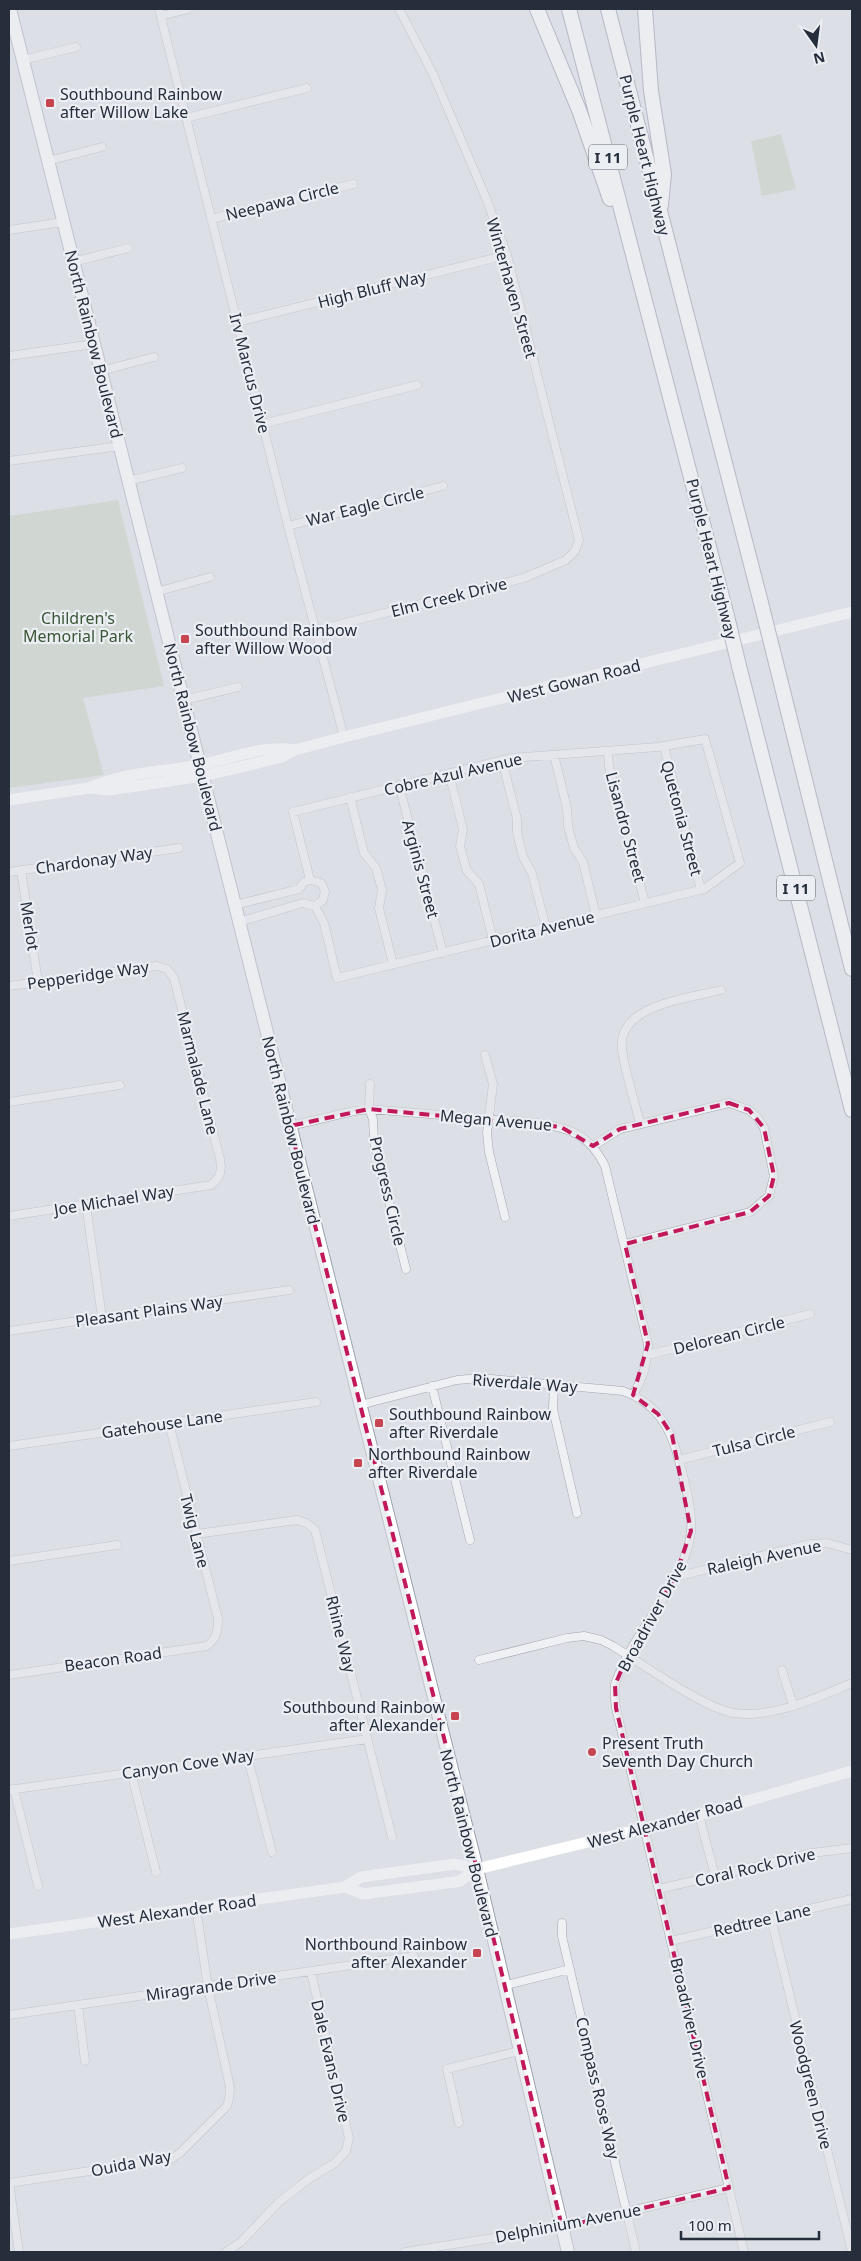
<svg xmlns="http://www.w3.org/2000/svg" width="861" height="2261" viewBox="0 0 861 2261" font-family="'Noto Sans',sans-serif">
<style>
.green{fill:#c1cfbd}
.lines{fill:none;stroke-linecap:round;stroke-linejoin:round}
.street-casing{stroke:#a2a6af;stroke-width:9}
.primary-casing{stroke:#9ca3b0;stroke-width:14}
.highway-casing{stroke:#848c9b;stroke-width:16}
.street{stroke:#eef0f4;stroke-width:8}
.secondary{stroke:#fff;stroke-width:11}
.primary{stroke:#fff;stroke-width:12}
.highway{stroke:#fff;stroke-width:14}
.highway-bridge-casing{stroke:#848c9b;stroke-width:16;stroke-linecap:butt}
.highway-bridge{stroke:#fff;stroke-width:14}
.marked{fill:none;stroke:#c2185b;stroke-width:4;stroke-dasharray:10 6;stroke-linejoin:round}
.poi-dot{fill:#c74451;stroke:#ebeef3;stroke-width:2}
.labels{text-anchor:middle;dominant-baseline:central;stroke-width:4.5;stroke-linejoin:round;paint-order:stroke}
.shield{fill:#ebeef3;stroke:#616772;stroke-width:1}
.shield-label{font-size:15px;font-weight:bold;fill:#262d3b}
.poi-label{font-size:16px;fill:#262d3b;stroke:#ebeef3;text-anchor:start}
.street-label{font-size:16px;fill:#262d3b;stroke:#ebeef3}
.park-label{font-size:16px;fill:#395634;stroke:#ebeef3}
</style>
<rect width="100%" height="100%" fill="#dcdfe5"/>
<path class="green" d="M 781,134 L 796,189 L 762,196 L 751,141 Z
M 118,500 L 164,686 L 83,698 L 104,775 L 9,788 L 9,516 Z"/>
<g class="lines">
<g class="street-casing">
<path id="street" d="M 159,9 L 288,526 L 344,737
M 161,16 L 188,9
M 23,60 L 76,47
M 186,118 L 307,88
M 48,161 L 102,147
M 211,219 L 353,184
M 9,230 L 63,222
M 73,262 L 128,248
M 237,322 L 507,255
M 9,356 L 94,344
M 101,371 L 154,357
M 263,424 L 417,385
M 9,461 L 120,446
M 128,481 L 182,468
M 288,526 L 443,486
M 156,592 L 210,577
M 317,630 L 524,578 L 566,560 L 575,551 L 579,540 L 507,255 L 486,198 L 433,74 L 399,9
M 184,700 L 238,687
M 664,746 L 701,890
M 608,751 L 609,767 L 621,814 L 645,903
M 554,755 L 567,808 L 568,826 L 574,848 L 583,862 L 596,916
M 502,760 L 517,819 L 517,832 L 523,857 L 532,873 L 546,928
M 449,773 L 463,829 L 460,846 L 467,871 L 479,884 L 493,940
M 399,785 L 443,953
M 350,797 L 364,853 L 376,868 L 382,890 L 379,908 L 393,964
M 21,870 L 38,982
M 9,872 L 179,848
M 310,880 L 293,812 L 511,758 L 658,747 L 705,739 L 740,863 L 704,889 L 337,978 L 324,923 L 315,906
M 310,880 L 321,883 L 325,891 L 323,900 L 315,906
M 235,905 L 299,889 L 304,882 L 310,880
M 239,922 L 303,903 L 315,906
M 9,986 L 157,966 L 167,969 L 174,978 L 220,1159 C 222,1171 221,1177 211,1185 L 9,1216
M 485,1055 L 493,1084 L 487,1133 L 489,1152 L 505,1217
M 370,1084 L 369,1109 L 373,1119 L 374,1142 L 406,1269
M 9,1102 L 120,1085
M 640,1123 C 634,1099 625,1073 622,1049 C 617,1004 691,998 721,990
M 290,1126 L 354,1111 L 369,1109 L 537,1123 C 570,1128 589,1134 605,1166 L 648,1344 C 648,1362 642,1380 633,1395
M 593,1146 L 620,1129 L 729,1103 L 749,1110 L 758,1118 L 764,1128 L 774,1176 L 769,1196 L 750,1212 L 625,1244
M 86,1205 L 102,1317
M 9,1331 L 289,1290
M 648,1355 L 810,1314
M 554,1384 L 553,1409 L 577,1513
M 432,1386 L 470,1540
M 360,1405 L 457,1380 L 481,1378 L 623,1391 C 655,1402 670,1426 678,1457 C 684,1477 693,1513 691,1532 C 685,1581 641,1623 622,1667 C 620,1673 616,1679 615,1685 C 614,1692 615,1701 616,1708 L 744,2252
M 9,1446 L 316,1402
M 679,1460 L 830,1422
M 196,1534 L 297,1520 L 306,1523 L 315,1530 L 392,1837
M 9,1561 L 117,1545
M 675,1577 L 810,1544 L 827,1543 L 852,1550
M 479,1660 L 567,1638 L 584,1636 L 601,1640 L 613,1646 C 641,1663 705,1709 734,1713 C 772,1719 818,1697 852,1683
M 782,1670 L 793,1705
M 9,1675 L 207,1646 C 217,1638 218,1631 218,1619 L 169,1423
M 247,1755 L 272,1852
M 131,1772 L 156,1872
M 14,1789 L 38,1886
M 9,1790 L 367,1739
M 699,1815 L 715,1876
M 659,1889 L 812,1853 L 852,1848
M 771,1918 L 852,2252
M 562,1923 L 562,1936 L 636,2252
M 671,1941 L 852,1899
M 503,1986 L 570,1969
M 78,2005 L 85,2061
M 9,2015 L 414,1956
M 459,2123 L 447,2069 L 519,2051
M 9,2183 L 171,2159 L 180,2153 L 227,2106 L 229,2099 L 230,2087 L 208,1987 L 196,1908
M 9,2183 L 19,2252
M 226,2252 L 241,2242 L 279,2202 L 310,2178 L 335,2163 L 346,2151 L 349,2138 L 311,1972
M 405,2252 L 562,2227 L 729,2188"/>
</g>
<g class="primary-casing">
<path id="primary" d="M 10,9 L 477,1869 L 568,2252"/>
</g>
<g class="highway-casing">
<path id="highway" d="M 537,9 L 579,110 L 610,199
M 569,9 L 727,616
M 608,9 L 761,603
M 645,9 L 651,91 L 664,174 L 661,205
M 776,663 L 852,969
M 739,666 L 852,1110"/>
</g>
<use href="#street" class="street"/>
<path class="secondary" d="M 91,787 C 125,772 164,772 200,765 C 231,759 264,744 295,750
M 9,800 L 89,788 L 109,790 L 203,776 L 282,757 L 295,750 L 344,737 L 852,612
M 345,1887 L 363,1894 L 455,1882 L 460,1881 L 477,1869 L 699,1815 L 852,1771
M 9,1934 L 345,1887 L 361,1877 L 455,1864 L 477,1869"/>
<use href="#primary" class="primary"/>
<use href="#highway" class="highway"/>
<g class="highway-bridge-casing">
<path id="highway-bridge" d="M 761,603 L 776,663
M 727,616 L 739,666"/>
</g>
<use href="#highway-bridge" class="highway-bridge"/>
</g>
<path d="M0 0H861V2261H0ZM 729,1103 L 749,1110 L 764,1128 L 774,1176 L 769,1196 L 750,1212 L 625,1244 L 648,1344 L 633,1395 L 658,1414 L 672,1435 L 691,1531 L 675,1577 L 628,1655 L 615,1685 L 616,1708 L 729,2188 L 562,2227 L 477,1869 L 290,1126 L 369,1109 L 561,1127 L 593,1146 L 620,1129 Z" fill="#dcdfe5" fill-opacity=".55" fill-rule="evenodd"/>
<path class="marked" d="M 729,1103 L 749,1110 L 764,1128 L 774,1176 L 769,1196 L 750,1212 L 625,1244 L 648,1344 L 633,1395 L 658,1414 L 672,1435 L 691,1531 L 675,1577 L 628,1655 L 615,1685 L 616,1708 L 729,2188 L 562,2227 L 477,1869 L 290,1126 L 369,1109 L 561,1127 L 593,1146 L 620,1129 Z"/>
<g class="poi-dot">
<rect x="45" y="98" width="10" height="10" rx="2.5"/>
<rect x="180" y="634" width="10" height="10" rx="2.5"/>
<rect x="374" y="1418" width="10" height="10" rx="2.5"/>
<rect x="353" y="1458" width="10" height="10" rx="2.5"/>
<rect x="450" y="1711" width="10" height="10" rx="2.5"/>
<circle cx="592" cy="1752" r="5"/>
<rect x="472" y="1948" width="10" height="10" rx="2.5"/>
</g>
<g class="labels">
<g class="shield">
<rect x="589" y="144.5" width="38" height="25" rx="4"/>
<rect x="777" y="875.5" width="38" height="25" rx="4"/>
</g>
<g class="shield-label">
<text x="608" y="157">I 11</text>
<text x="796" y="888">I 11</text>
</g>
<g class="poi-label">
<text x="60" y="94">Southbound Rainbow<tspan x="60" dy="18">after Willow Lake</tspan></text>
<text x="195" y="630">Southbound Rainbow<tspan x="195" dy="18">after Willow Wood</tspan></text>
<text x="389" y="1414">Southbound Rainbow<tspan x="389" dy="18">after Riverdale</tspan></text>
<text x="368" y="1454">Northbound Rainbow<tspan x="368" dy="18">after Riverdale</tspan></text>
<text x="445" y="1707" text-anchor="end">Southbound Rainbow<tspan x="445" dy="18">after Alexander</tspan></text>
<text x="602" y="1743">Present Truth<tspan x="602" dy="18">Seventh Day Church</tspan></text>
<text x="467" y="1944" text-anchor="end">Northbound Rainbow<tspan x="467" dy="18">after Alexander</tspan></text>
</g>
<g class="street-label">
<text transform="translate(645 155) rotate(76)">Purple Heart Highway</text>
<text transform="translate(282 201) rotate(-14)">Neepawa Circle</text>
<text transform="translate(512 288) rotate(74)">Winterhaven Street</text>
<text transform="translate(372 289) rotate(-14)">High Bluff Way</text>
<text transform="translate(94 344) rotate(76)">North Rainbow Boulevard</text>
<text transform="translate(250 373) rotate(76)">Irv Marcus Drive</text>
<text transform="translate(365 506) rotate(-14)">War Eagle Circle</text>
<text transform="translate(712 559) rotate(76)">Purple Heart Highway</text>
<text transform="translate(449 597) rotate(-14)">Elm Creek Drive</text>
<text transform="translate(574 681) rotate(-14)">West Gowan Road</text>
<text transform="translate(193 737) rotate(76)">North Rainbow Boulevard</text>
<text transform="translate(453 774) rotate(-13)">Cobre Azul Avenue</text>
<text transform="translate(682 818) rotate(75)">Quetonia Street</text>
<text transform="translate(626 827) rotate(75)">Lisandro Street</text>
<text transform="translate(94 860) rotate(-8)">Chardonay Way</text>
<text transform="translate(421 869) rotate(75)">Arginis Street</text>
<text transform="translate(30 926) rotate(81)">Merlot</text>
<text transform="translate(542 929) rotate(-14)">Dorita Avenue</text>
<text transform="translate(88 975) rotate(-8)">Pepperidge Way</text>
<text transform="translate(198 1073) rotate(76)">Marmalade Lane</text>
<text transform="translate(496 1120) rotate(5)">Megan Avenue</text>
<text transform="translate(291 1130) rotate(76)">North Rainbow Boulevard</text>
<text transform="translate(388 1191) rotate(77)">Progress Circle</text>
<text transform="translate(114 1200) rotate(-9)">Joe Michael Way</text>
<text transform="translate(149 1311) rotate(-8)">Pleasant Plains Way</text>
<text transform="translate(729 1335) rotate(-14)">Delorean Circle</text>
<text transform="translate(525 1383) rotate(4)">Riverdale Way</text>
<text transform="translate(162 1424) rotate(-8)">Gatehouse Lane</text>
<text transform="translate(754 1441) rotate(-14)">Tulsa Circle</text>
<text transform="translate(195 1531) rotate(76)">Twig Lane</text>
<text transform="translate(764 1557) rotate(-12)">Raleigh Avenue</text>
<text transform="translate(652 1616) rotate(-61)">Broadriver Drive</text>
<text transform="translate(341 1634) rotate(76)">Rhine Way</text>
<text transform="translate(113 1659) rotate(-8)">Beacon Road</text>
<text transform="translate(188 1764) rotate(-8)">Canyon Cove Way</text>
<text transform="translate(665 1822) rotate(-15)">West Alexander Road</text>
<text transform="translate(469 1843) rotate(76)">North Rainbow Boulevard</text>
<text transform="translate(755 1867) rotate(-13)">Coral Rock Drive</text>
<text transform="translate(177 1911) rotate(-8)">West Alexander Road</text>
<text transform="translate(762 1920) rotate(-13)">Redtree Lane</text>
<text transform="translate(211 1986) rotate(-8)">Miragrande Drive</text>
<text transform="translate(690 2018) rotate(77)">Broadriver Drive</text>
<text transform="translate(331 2061) rotate(77)">Dale Evans Drive</text>
<text transform="translate(811 2085) rotate(76)">Woodgreen Drive</text>
<text transform="translate(598 2088) rotate(77)">Compass Rose Way</text>
<text transform="translate(131 2163) rotate(-11)">Ouida Way</text>
<text transform="translate(568 2223) rotate(-11)">Delphinium Avenue</text>
</g>
<g class="park-label">
<text x="78" y="618">Children's<tspan x="78" dy="18">Memorial Park</tspan></text>
</g>
</g>
<rect width="861" height="2261" fill="none" stroke="#262d3b" stroke-width="20"/>
<g transform="translate(816 45) rotate(166)" stroke="#ebeef3" stroke-width="4" paint-order="stroke">
<path d="M0-4L9 19L0 12L-9 19Z" fill="#262d3b"/>
<text y="-8" font-size="14" font-weight="bold" text-anchor="middle" fill="#262d3b">N</text>
</g>
<path d="M681 2231v8h138v-8" fill="none" stroke="#262d3b" stroke-width="2.5"/>
<text x="688" y="2231" font-size="15" fill="#262d3b" stroke="#ebeef3" stroke-width="4" paint-order="stroke">100 m</text>
</svg>
